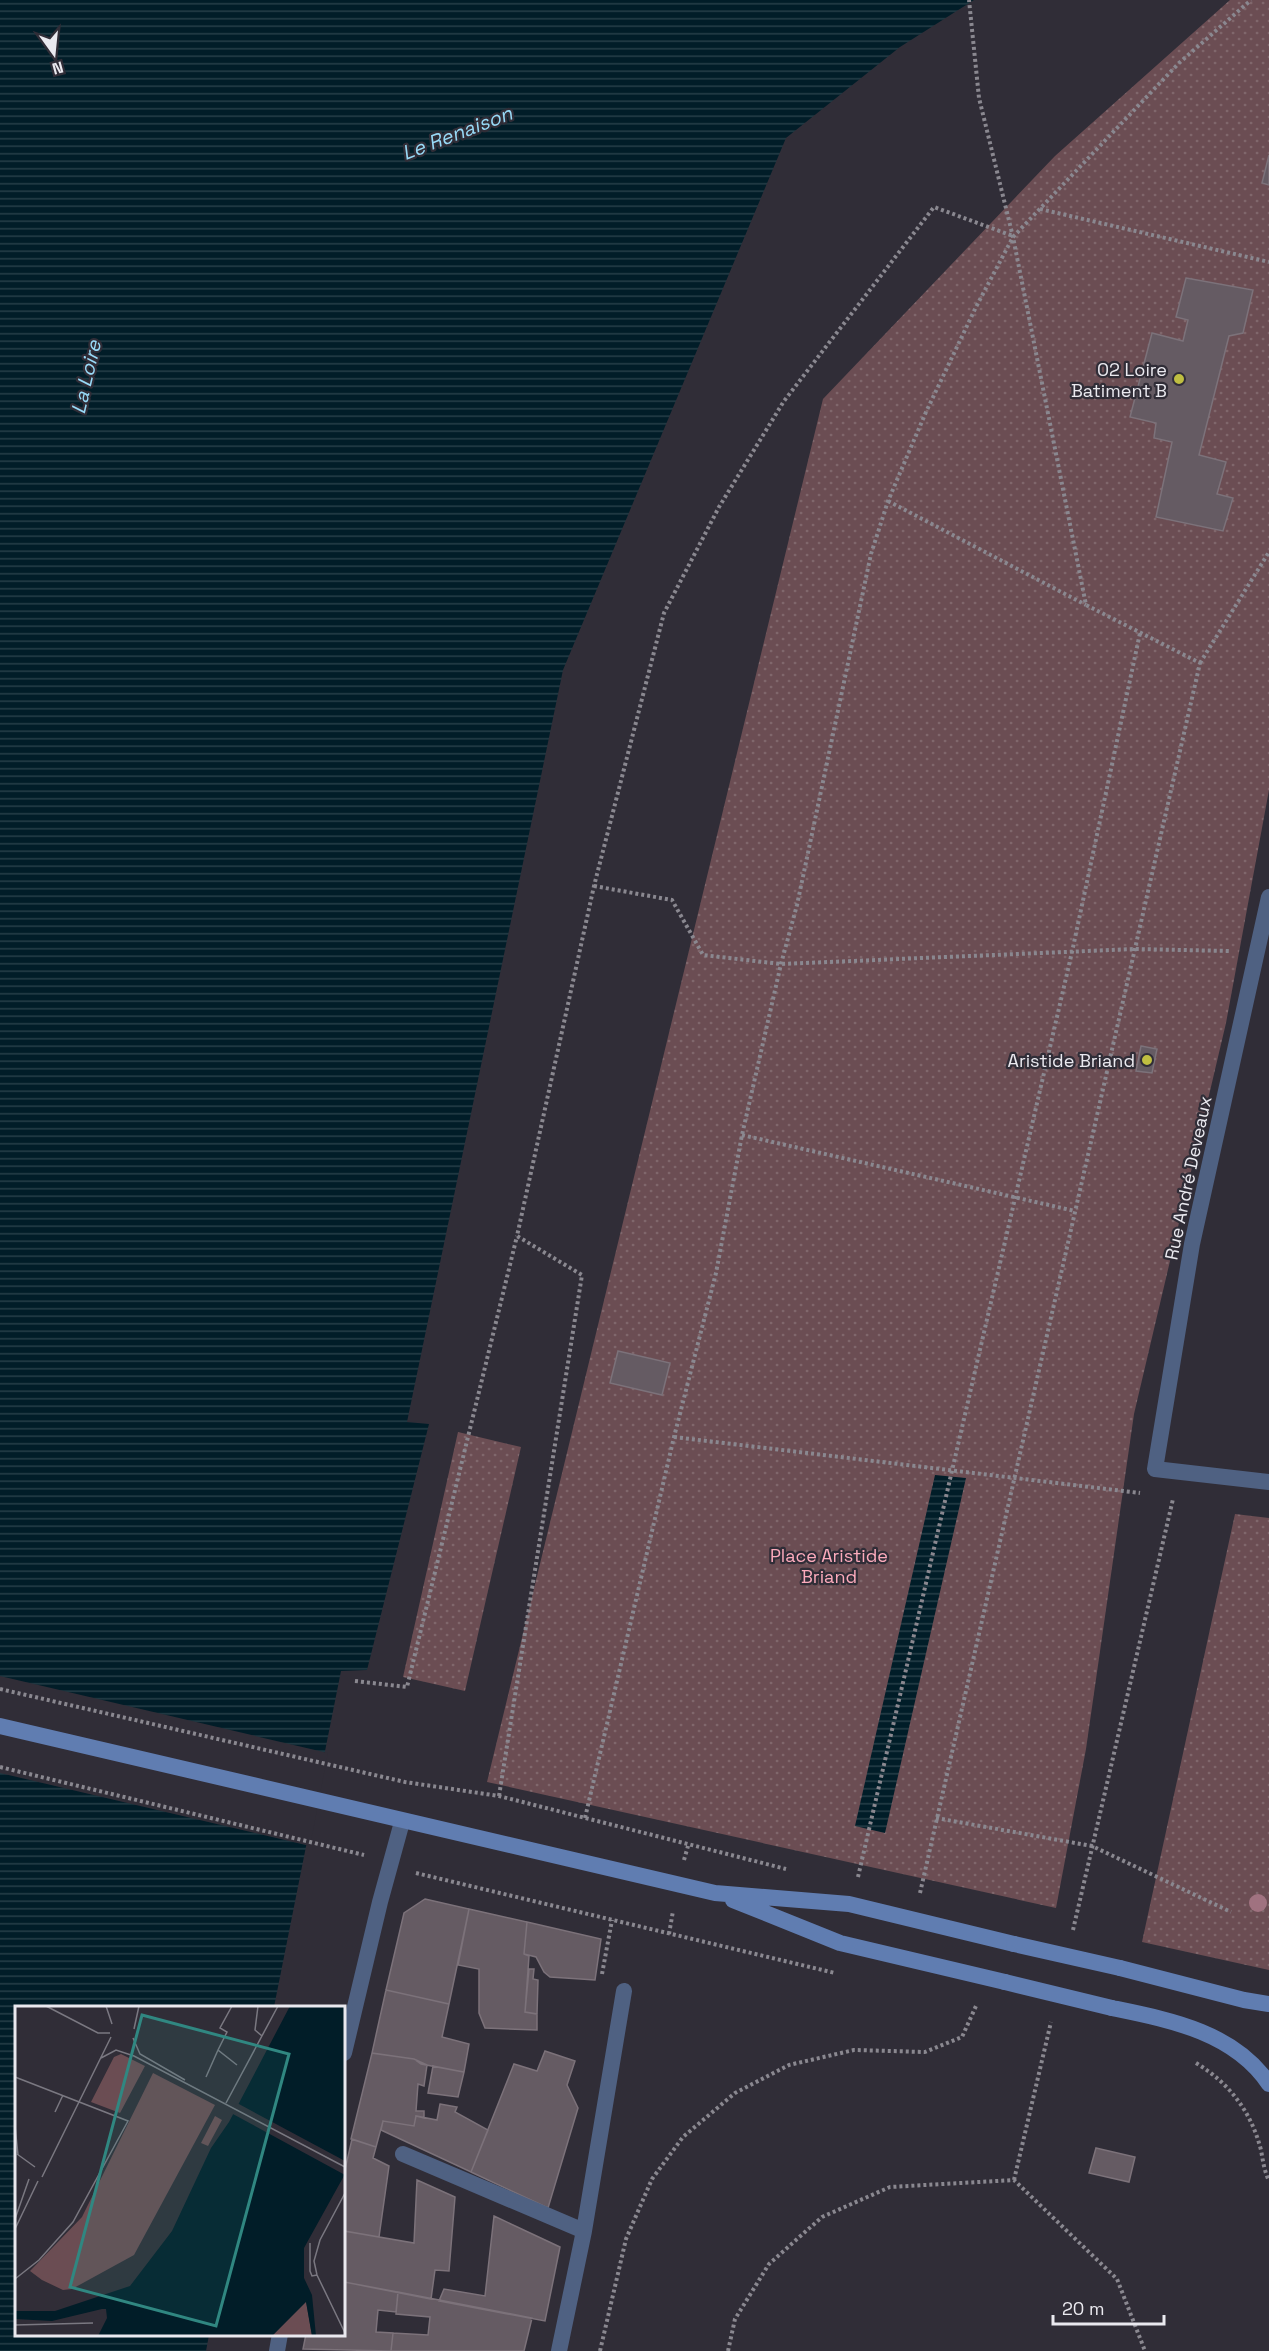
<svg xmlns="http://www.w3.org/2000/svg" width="1269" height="2351" viewBox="0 0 1269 2351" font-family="'Space Grotesk',sans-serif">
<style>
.park{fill:url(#park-dots)}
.water{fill:url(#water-rules)}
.pier{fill:#302d37}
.building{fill:#655b63;stroke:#7c727a;stroke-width:1.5}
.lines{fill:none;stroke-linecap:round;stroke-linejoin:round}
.path{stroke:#8a8890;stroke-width:4;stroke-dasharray:3 3;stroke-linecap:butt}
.minor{stroke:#4f6182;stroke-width:16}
.secondary{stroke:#607db1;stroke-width:16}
.secondary-bridge{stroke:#607db1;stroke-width:16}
.tree{fill:#a07280}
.poi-dot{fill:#bfbe41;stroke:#302d37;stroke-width:2}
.labels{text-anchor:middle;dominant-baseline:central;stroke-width:4.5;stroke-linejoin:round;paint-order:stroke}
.poi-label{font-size:18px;fill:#eae9ef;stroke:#302d37;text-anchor:end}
.street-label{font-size:18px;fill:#eae9ef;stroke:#302d37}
.park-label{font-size:18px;fill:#fcabbc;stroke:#302d37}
.water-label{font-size:20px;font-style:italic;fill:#97d9f6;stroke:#302d37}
.inset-road{fill:none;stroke:#7a7881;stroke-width:1.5}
.view{fill:#308781;fill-opacity:0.15;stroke:#308781;stroke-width:3}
.inset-edge{fill:none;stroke:#eae9ef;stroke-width:3}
</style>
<defs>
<pattern id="park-dots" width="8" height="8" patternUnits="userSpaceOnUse" patternTransform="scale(1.5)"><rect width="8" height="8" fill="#6b4d53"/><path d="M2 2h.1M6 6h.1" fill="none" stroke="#80676c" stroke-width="1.8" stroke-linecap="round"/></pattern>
<pattern id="water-rules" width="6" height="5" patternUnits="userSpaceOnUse" patternTransform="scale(1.5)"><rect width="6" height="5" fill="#011d28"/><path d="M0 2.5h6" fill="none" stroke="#263e48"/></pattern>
</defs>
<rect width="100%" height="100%" fill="#302d37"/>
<path class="park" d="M 1230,0 L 1269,0 L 1269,790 L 1226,1023 L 1134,1414 L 1086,1749 L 1056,1908 L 487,1782 L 823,399 L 1055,156 Z
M 458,1432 L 521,1447 L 465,1691 L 403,1677 Z
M 1235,1514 L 1269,1518 L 1269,1970 L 1142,1942 Z"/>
<path class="water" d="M 0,0 L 974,0 L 900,47 L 786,138 L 563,670 L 407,1422 L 429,1424 L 367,1670 L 341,1671 L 274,2007 L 16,2008 L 16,2334 L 209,2335 L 206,2351 L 0,2351 Z
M 935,1475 L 966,1478 L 885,1833 L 855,1826 Z"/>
<path class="pier" d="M 0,1676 L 328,1753 L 310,1846 L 0,1773 Z"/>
<path class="building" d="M 1269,155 L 1269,185 L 1262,183 Z
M 1186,278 L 1253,290 L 1243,333 L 1229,336 L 1199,455 L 1226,462 L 1217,494 L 1233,498 L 1223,531 L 1156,517 L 1172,442 L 1154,438 L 1156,423 L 1130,417 L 1152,333 L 1183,341 L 1188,320 L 1176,317 Z
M 1141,1046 L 1157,1049 L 1152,1073 L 1136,1071 Z
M 618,1351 L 670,1363 L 662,1395 L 610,1383 Z
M 425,1899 L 469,1909 L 449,2004 L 386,1990 L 404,1913 Z
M 469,1909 L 527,1922 L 524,1954 L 529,1956 L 525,2012 L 537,2014 L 537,2030 L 485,2028 L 479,2013 L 479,1969 L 458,1965 Z
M 527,1922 L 601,1939 L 595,1980 L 550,1977 L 544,1972 L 536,1957 L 524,1954 Z
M 529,1969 L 534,1969 L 533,1979 L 538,1980 L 537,2014 L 525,2012 Z
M 386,1990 L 449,2004 L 442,2037 L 469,2044 L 464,2072 L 421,2064 L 414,2059 L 372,2053 Z
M 545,2051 L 575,2061 L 567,2085 L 578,2108 L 548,2208 L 471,2172 L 514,2064 L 537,2071 Z
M 372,2053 L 414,2059 L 427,2065 L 424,2086 L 418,2084 L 416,2111 L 424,2111 L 424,2118 L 416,2116 L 414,2126 L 383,2121 L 376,2147 L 351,2139 Z
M 433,2066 L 464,2072 L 458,2097 L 428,2093 Z
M 440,2104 L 457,2107 L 455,2112 L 488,2130 L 471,2172 L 381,2130 L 383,2121 L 414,2126 L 416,2116 L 437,2120 Z
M 352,2139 L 376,2147 L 373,2158 L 389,2166 L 379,2237 L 344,2231 L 344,2174 Z
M 1096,2148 L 1135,2157 L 1129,2182 L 1089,2173 Z
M 417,2180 L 455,2197 L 449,2271 L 435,2270 L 431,2299 L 344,2282 L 344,2231 L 414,2243 Z
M 494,2216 L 560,2247 L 545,2321 L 439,2301 L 444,2289 L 485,2296 Z
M 344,2282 L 398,2292 L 396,2312 L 378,2310 L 376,2332 L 393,2333 L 391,2351 L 303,2349 L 306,2334 L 344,2334 Z
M 398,2292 L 532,2318 L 524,2351 L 391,2351 L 393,2333 L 428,2335 L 430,2317 L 396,2314 Z"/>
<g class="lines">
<path class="path" d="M 1040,209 L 1269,262
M 888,501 L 1086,605
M 1200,663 L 1269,552
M 594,886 L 672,900 L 703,955 L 781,964 L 1135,949 L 1229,951
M 742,1135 L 1075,1211
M 674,1437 L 1140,1493
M 355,1681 L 407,1687 L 517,1236
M 0,1689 L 405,1782 L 499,1796 L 786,1869
M 0,1767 L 364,1855
M 499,1796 L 582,1275 L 517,1236 L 594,886 L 664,613 L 719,507 L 784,401 L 934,207 L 1013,236
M 585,1818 L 674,1437 L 716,1273 L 742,1135 L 781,964 L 797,905 L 871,554 L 888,501 L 926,412 L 976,307 L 1013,237 L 1179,63 L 1251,0
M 936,1818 L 1092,1846 L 1231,1912
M 684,1860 L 688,1846
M 416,1873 L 835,1973
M 858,1877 L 1072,952 L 1140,633
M 920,1893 L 1200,663 L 1086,605 L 1013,237 L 979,98 L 969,0
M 1073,1930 L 1173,1499
M 669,1934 L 673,1911
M 602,1974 L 612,1920
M 1196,2063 C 1229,2083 1251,2111 1261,2150 C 1263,2161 1264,2170 1269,2181
M 1014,2180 L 1051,2022
M 600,2351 L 626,2239 L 652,2179 L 683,2137 L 735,2093 L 789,2065 L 854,2050 L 925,2052 L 962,2037 L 976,2006
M 728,2351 L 735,2319 L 769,2264 L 822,2217 L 890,2187 L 1014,2180 L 1117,2279 L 1145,2351"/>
<path class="minor" d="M 1269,897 L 1192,1244 L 1155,1469 L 1269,1482
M 344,2053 L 380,1902 L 402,1822
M 403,2154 L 584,2231 L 559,2351
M 584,2231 L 624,1991
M 277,2351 L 280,2334"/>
<path class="secondary" d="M 0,1726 L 715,1893 L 849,1904 L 1014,1944
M 733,1900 L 840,1943 L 1005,1982
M 1120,1968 L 1244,2000 L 1269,2004
M 1112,2008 C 1170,2020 1234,2032 1269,2084"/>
<path class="secondary-bridge" d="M 1014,1944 L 1120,1968
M 1005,1982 L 1112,2008"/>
</g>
<circle class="tree" cx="1258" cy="1903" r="9"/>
<g class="poi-dot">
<circle cx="1179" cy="379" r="6"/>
<circle cx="1147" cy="1060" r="6"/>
</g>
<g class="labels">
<g class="poi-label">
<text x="1167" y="369">O2 Loire<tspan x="1167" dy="21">Batiment B</tspan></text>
<text x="1135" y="1060">Aristide Briand</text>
</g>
<g class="street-label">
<text transform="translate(1188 1178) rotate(-78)">Rue André Deveaux</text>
</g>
<g class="park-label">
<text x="829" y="1555">Place Aristide<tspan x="829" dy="21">Briand</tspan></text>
</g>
<g class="water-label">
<text transform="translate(457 133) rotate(-21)">Le Renaison</text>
<text transform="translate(86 377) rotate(-77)">La Loire</text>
</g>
</g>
<g transform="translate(15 2006)">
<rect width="330" height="330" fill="#302d37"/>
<path d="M 291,295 L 297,330 L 257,330 Z" fill="#6b4d53"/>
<path d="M 106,48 L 130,60 L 105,107 L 76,96 L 99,51 ZM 138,67 L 200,99 L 119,249 L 57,283 L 48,284 L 27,274 L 15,265 L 67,211 ZM 200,110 L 207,114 L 193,140 L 186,137 Z" fill="#6b4d53"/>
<path d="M 275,0 L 330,0 L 330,168 L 289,242 L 289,272 L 297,289 L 301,330 L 297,330 L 291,296 L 257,330 L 83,330 L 92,312 L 91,303 L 87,303 L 37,315 L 0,313 L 0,305 L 40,305 L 115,280 L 157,225 L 196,142 L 214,116 Z" fill="#011d28"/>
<path d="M 222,97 L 330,155 L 330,169 L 216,107 Z" fill="#302d37"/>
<path class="inset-road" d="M 31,0 L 83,27 L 95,27M 91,0 L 97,18M 217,0 L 205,22 L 212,26 L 203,44 L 222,59M 243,0 L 240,24 L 247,30M 119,23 L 124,0M 118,32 L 125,48 L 170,74M 86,52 L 101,44 L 119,50 L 330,161M 0,71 L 113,115 L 58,216 L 24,254 L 0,273M 191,71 L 203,44M 211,97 L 263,0M 40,106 L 48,89M 0,120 L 3,149M 2,148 L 20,161M 27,171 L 96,31M 330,187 L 305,234 L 299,255 L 302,269 L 330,327M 0,213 L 14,173M 0,223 L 23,175M 295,237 L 295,265 L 297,270 L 302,269M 0,319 L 78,317"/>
<path class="view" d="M 127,9 L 274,48 L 201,320 L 55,281 Z"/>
<rect width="330" height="330" class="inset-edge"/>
</g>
<g transform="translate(54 54) rotate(165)" stroke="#302d37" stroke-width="4.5" paint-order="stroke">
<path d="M0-4.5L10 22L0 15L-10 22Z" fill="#eae9ef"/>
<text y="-9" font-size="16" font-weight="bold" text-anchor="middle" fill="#eae9ef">N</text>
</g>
<path d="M1053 2315v9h111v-9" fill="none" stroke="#eae9ef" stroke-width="3"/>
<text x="1062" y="2315" font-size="18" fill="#eae9ef" stroke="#302d37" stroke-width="4.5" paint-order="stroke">20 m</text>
</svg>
